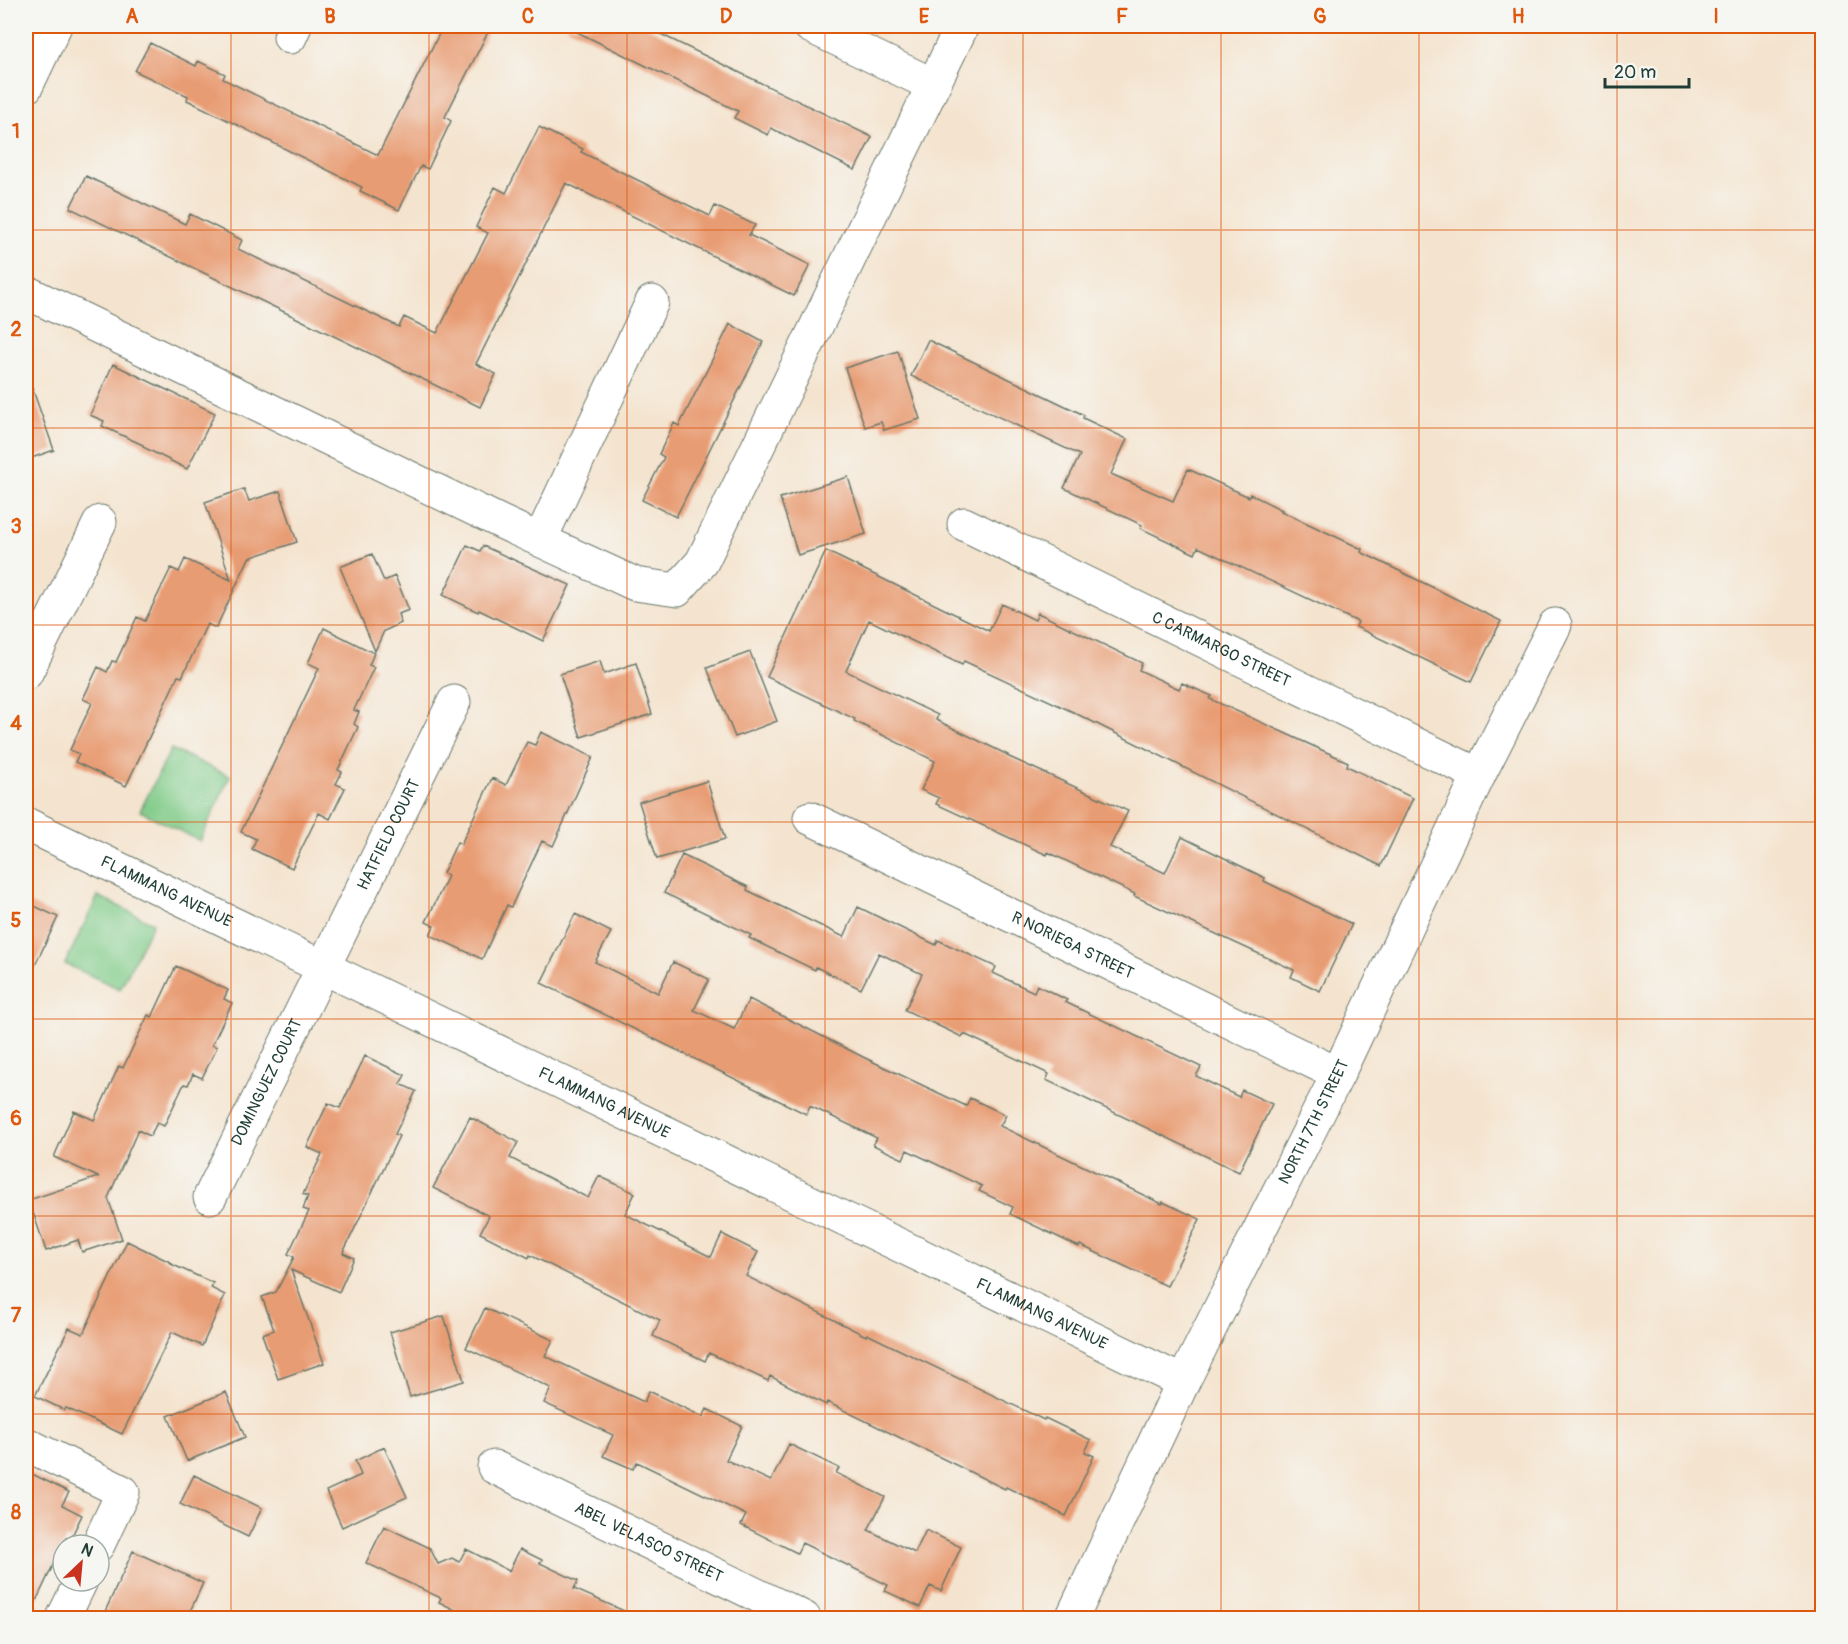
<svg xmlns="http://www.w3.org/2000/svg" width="1848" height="1644" viewBox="0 0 1848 1644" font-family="Pangolin,sans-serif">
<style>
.green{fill:#82cc8a;stroke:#50845f;stroke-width:1.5}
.building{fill:#e89c73}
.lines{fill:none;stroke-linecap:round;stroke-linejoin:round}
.minor-casing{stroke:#6a776a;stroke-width:35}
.minor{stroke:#fff;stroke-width:33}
.grid{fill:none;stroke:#de580e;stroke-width:1.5;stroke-opacity:0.55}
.labels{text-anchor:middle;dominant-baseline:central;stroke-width:4.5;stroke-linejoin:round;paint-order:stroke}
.street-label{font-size:16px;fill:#1f3d34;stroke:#f6f6f2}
.neatline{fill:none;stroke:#de580e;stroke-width:2}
.grid-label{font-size:20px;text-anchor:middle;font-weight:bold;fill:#de580e}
</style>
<rect width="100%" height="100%" fill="#f6f6f2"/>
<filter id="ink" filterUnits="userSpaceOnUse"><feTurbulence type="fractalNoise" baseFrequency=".0167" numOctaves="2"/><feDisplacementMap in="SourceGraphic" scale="12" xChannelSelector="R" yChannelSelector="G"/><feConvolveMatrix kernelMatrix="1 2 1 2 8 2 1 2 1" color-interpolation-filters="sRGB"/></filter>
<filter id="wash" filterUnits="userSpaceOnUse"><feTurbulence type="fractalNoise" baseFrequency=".008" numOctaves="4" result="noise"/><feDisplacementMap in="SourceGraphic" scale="24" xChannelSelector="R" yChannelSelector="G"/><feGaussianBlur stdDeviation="1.35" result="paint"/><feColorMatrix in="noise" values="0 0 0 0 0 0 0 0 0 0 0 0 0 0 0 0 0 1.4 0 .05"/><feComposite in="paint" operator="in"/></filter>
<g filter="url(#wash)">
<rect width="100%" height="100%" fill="#f4e4cf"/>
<path class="green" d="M 171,749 L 230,776 L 200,841 L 140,811 Z
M 98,896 L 153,923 L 120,989 L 65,964 Z"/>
<g id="blocks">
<path class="building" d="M 443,26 L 491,26 L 445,117 L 451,121 L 428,169 L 421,166 L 399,210 L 360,191 L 362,187 L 187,100 L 188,96 L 135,71 L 150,43 L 196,66 L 198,61 L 225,74 L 223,79 L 378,155 Z
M 565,26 L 644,26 L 872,137 L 855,170 L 771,128 L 768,135 L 734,118 L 738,111 Z
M 539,127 L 583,149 L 581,152 L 710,216 L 715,206 L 755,225 L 749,235 L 810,265 L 794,296 L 566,183 L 476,364 L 496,374 L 480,407 L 70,208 L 86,176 L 185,224 L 190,214 L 242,240 L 238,249 L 399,327 L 404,317 L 437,333 L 488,233 L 476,227 L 495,187 L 506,193 Z
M 730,324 L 763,342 L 676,517 L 642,500 L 664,457 L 659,454 L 674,423 L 679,426 Z
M 928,340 L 1084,415 L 1083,418 L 1127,439 L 1111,474 L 1173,501 L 1188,469 L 1249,497 L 1250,494 L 1282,510 L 1281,511 L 1362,549 L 1361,552 L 1501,621 L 1471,682 L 1356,627 L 1358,622 L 1198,547 L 1195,554 L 1140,528 L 1142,525 L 1064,488 L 1080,455 L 911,376 Z
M 898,351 L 920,419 L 884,430 L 881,422 L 865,427 L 845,368 Z
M 113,364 L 215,413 L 187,469 L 143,447 L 143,445 L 102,426 L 104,421 L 90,415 Z
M 29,379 L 54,450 L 26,460 L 26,380 Z
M 848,477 L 866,534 L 798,555 L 780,498 Z
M 244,489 L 249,501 L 280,491 L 297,542 L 249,558 L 216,628 L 207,624 L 182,677 L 178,676 L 126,786 L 75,762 L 79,754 L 70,750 L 92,703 L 83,699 L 98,667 L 107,672 L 112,661 L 116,662 L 137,617 L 145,621 L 171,568 L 179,572 L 185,559 L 231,580 L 205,502 Z
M 467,545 L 480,551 L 483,546 L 570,585 L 543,641 L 479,610 L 478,612 L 443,595 Z
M 826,551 L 989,631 L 1002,604 L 1035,620 L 1038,613 L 1142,663 L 1139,670 L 1179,689 L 1182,683 L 1212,696 L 1210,699 L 1348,762 L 1347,766 L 1413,798 L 1381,866 L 1071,711 L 964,661 L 962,665 L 869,620 L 846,671 L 938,715 L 936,720 L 1008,755 L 1007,756 L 1128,811 L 1110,847 L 1165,873 L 1182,837 L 1265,878 L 1264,881 L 1352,924 L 1320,991 L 1291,977 L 1294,970 L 1134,896 L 1135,894 L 1048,852 L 1047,855 L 936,804 L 939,798 L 921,790 L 935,761 L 854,721 L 855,719 L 767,677 Z
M 372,554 L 384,581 L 395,576 L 409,610 L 398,614 L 401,623 L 384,631 L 375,651 L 340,567 Z
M 324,628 L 374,653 L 369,665 L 374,667 L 354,710 L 359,712 L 354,724 L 358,727 L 338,770 L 342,772 L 336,784 L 345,788 L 330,819 L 319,813 L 292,868 L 252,849 L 256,839 L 241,832 L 319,668 L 308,663 Z
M 750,652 L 777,721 L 735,737 L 707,668 Z
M 600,661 L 604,674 L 636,663 L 652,714 L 581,737 L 560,674 Z
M 541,732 L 593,757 L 553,846 L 542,841 L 511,907 L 507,905 L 482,959 L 430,935 L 434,926 L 426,922 L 448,876 L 443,873 L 457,842 L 461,844 L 492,778 L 506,785 L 527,742 L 535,745 Z
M 707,781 L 725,839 L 657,859 L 639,802 Z
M 682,855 L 748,887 L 747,890 L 844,937 L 858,907 L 936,945 L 938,940 L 996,967 L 993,973 L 1034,992 L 1037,985 L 1067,1000 L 1065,1002 L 1201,1067 L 1196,1076 L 1239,1097 L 1242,1090 L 1272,1104 L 1239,1172 L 1046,1080 L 1049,1074 L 964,1034 L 962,1037 L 905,1010 L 922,974 L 879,953 L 861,989 L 816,967 L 815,970 L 749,938 L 751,935 L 664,893 Z
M 26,902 L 58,917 L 26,984 Z
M 575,914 L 611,932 L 595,962 L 658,993 L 673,962 L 709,979 L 694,1010 L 734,1029 L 749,999 L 863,1057 L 966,1106 L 970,1098 L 1006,1115 L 1000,1126 L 1162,1204 L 1163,1202 L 1200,1219 L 1167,1286 L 1080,1245 L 1079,1247 L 1010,1214 L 1013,1207 L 979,1191 L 982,1186 L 907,1150 L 903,1159 L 873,1145 L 877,1138 L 810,1106 L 806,1114 L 541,983 Z
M 176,966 L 228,990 L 224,999 L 232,1003 L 212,1045 L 217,1047 L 202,1078 L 193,1074 L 188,1085 L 184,1084 L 164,1126 L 157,1123 L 150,1136 L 138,1130 L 108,1198 L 122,1239 L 82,1252 L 78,1240 L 46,1251 L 29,1200 L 98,1177 L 54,1157 L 74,1111 L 94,1120 L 119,1066 L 123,1068 L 148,1015 L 152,1017 Z
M 365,1056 L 405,1075 L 400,1084 L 416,1091 L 395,1134 L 399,1136 L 343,1253 L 354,1258 L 339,1292 L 291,1270 L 324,1363 L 278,1379 L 262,1334 L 274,1330 L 262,1297 L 276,1292 L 294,1257 L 288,1254 L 309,1211 L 303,1209 L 308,1196 L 303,1194 L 322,1154 L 307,1147 L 328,1103 L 340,1108 Z
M 470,1117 L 518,1142 L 510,1158 L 588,1198 L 599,1176 L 635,1193 L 625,1214 L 711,1257 L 722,1234 L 758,1252 L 746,1276 L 866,1336 L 867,1334 L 1044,1420 L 1045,1418 L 1091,1440 L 1085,1452 L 1094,1456 L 1066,1516 L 1006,1487 L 1005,1489 L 827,1402 L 826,1405 L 770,1376 L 768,1381 L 709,1353 L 705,1361 L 653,1336 L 660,1320 L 530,1255 L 529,1258 L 480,1233 L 489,1216 L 433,1188 Z
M 127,1241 L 172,1263 L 171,1264 L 213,1283 L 211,1288 L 225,1295 L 202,1346 L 172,1332 L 122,1434 L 66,1408 L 64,1410 L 35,1396 L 69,1328 L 83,1334 Z
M 485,1308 L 553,1340 L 545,1356 L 644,1402 L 649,1391 L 703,1417 L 707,1409 L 742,1426 L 726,1460 L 771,1481 L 789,1444 L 839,1468 L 836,1473 L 885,1497 L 868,1530 L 915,1553 L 926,1530 L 961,1547 L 941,1591 L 930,1586 L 920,1607 L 885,1591 L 888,1585 L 802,1543 L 797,1553 L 741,1525 L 746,1515 L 637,1462 L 633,1469 L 603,1456 L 613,1435 L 544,1403 L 551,1388 L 466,1348 Z
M 444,1316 L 464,1381 L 410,1397 L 390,1332 Z
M 226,1392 L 245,1437 L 187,1461 L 168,1416 Z
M 384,1447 L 407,1497 L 342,1527 L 326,1491 L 361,1475 L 355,1461 Z
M 26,1471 L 69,1492 L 62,1505 L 82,1515 L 70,1540 L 66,1538 L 28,1618 L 26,1618 Z
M 194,1475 L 262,1508 L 248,1537 L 180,1504 Z
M 384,1526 L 430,1548 L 438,1564 L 452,1558 L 459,1562 L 466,1549 L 509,1571 L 520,1549 L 542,1560 L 540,1563 L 578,1581 L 574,1589 L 640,1618 L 471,1618 L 439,1602 L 441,1598 L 366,1563 Z
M 133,1551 L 203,1583 L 187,1618 L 102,1618 Z"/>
</g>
</g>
<g filter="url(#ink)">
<use href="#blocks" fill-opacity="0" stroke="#6a776a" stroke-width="1.5"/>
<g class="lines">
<g class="minor-casing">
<g id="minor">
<path d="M 810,26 L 933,85"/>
<path d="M 290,37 L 295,26"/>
<path d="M 26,87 L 55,26"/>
<path d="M 26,292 L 501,522 L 635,584 L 677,590 L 702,562 L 962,26"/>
<path id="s1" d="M 964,524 L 1479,775"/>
<path d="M 540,540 L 652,302"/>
<path d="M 26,673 L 100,522"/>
<path id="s2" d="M 810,818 L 1338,1074"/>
<path id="s3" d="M 26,824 L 1183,1382"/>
<path id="s4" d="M 210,1197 L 454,702"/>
<path d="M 26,1444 L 123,1492 L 98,1545"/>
<path id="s5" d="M 494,1467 L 804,1618"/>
<path d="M 63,1618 L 81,1581"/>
<path id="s6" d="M 1072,1618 L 1183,1382 L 1338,1074 L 1479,775 L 1555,625"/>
</g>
</g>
<use href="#minor" class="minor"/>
</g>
</g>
<path class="grid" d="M 231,26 L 231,1618M 429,26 L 429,1618M 627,26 L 627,1618M 825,26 L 825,1618M 1023,26 L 1023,1618M 1221,26 L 1221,1618M 1419,26 L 1419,1618M 1617,26 L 1617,1618M 26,230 L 1822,230M 26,428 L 1822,428M 26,625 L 1822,625M 26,822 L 1822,822M 26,1019 L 1822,1019M 26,1216 L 1822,1216M 26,1414 L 1822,1414"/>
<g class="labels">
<g class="street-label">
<text stroke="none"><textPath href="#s1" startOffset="286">C CARMARGO STREET</textPath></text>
<text stroke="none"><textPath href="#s4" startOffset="404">HATFIELD COURT</textPath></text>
<text stroke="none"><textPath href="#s3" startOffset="156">FLAMMANG AVENUE</textPath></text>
<text stroke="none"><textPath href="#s2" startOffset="292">R NORIEGA STREET</textPath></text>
<text stroke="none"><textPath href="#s4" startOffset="128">DOMINGUEZ COURT</textPath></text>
<text stroke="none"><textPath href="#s3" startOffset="642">FLAMMANG AVENUE</textPath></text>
<text stroke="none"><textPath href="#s6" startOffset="552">NORTH 7TH STREET</textPath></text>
<text stroke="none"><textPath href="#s3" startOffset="1128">FLAMMANG AVENUE</textPath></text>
<text stroke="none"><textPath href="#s5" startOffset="172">ABEL VELASCO STREET</textPath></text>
</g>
</g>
<rect width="1848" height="1644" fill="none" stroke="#f6f6f2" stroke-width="66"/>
<g transform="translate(81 1563) rotate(26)"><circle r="28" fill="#f6f6f2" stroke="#a0aca6" stroke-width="1.5"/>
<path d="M0-4.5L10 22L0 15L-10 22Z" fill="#c8321e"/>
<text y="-9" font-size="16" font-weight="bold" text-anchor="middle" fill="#1f3d34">N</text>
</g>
<path d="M1605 78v9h84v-9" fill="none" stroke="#1f3d34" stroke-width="3"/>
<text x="1614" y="78" font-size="18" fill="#1f3d34" stroke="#f6f6f2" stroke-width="4.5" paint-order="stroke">20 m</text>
<rect x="33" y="33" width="1782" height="1578" class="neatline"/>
<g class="grid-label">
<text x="132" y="23">A</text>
<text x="330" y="23">B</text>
<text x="528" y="23">C</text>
<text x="726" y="23">D</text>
<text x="924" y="23">E</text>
<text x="1122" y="23">F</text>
<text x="1320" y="23">G</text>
<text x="1518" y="23">H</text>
<text x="1716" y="23">I</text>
<text x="16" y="138">1</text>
<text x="16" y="336">2</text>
<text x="16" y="533">3</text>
<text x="16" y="730">4</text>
<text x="16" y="927">5</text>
<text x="16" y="1125">6</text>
<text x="16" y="1322">7</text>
<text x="16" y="1519">8</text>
</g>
</svg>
